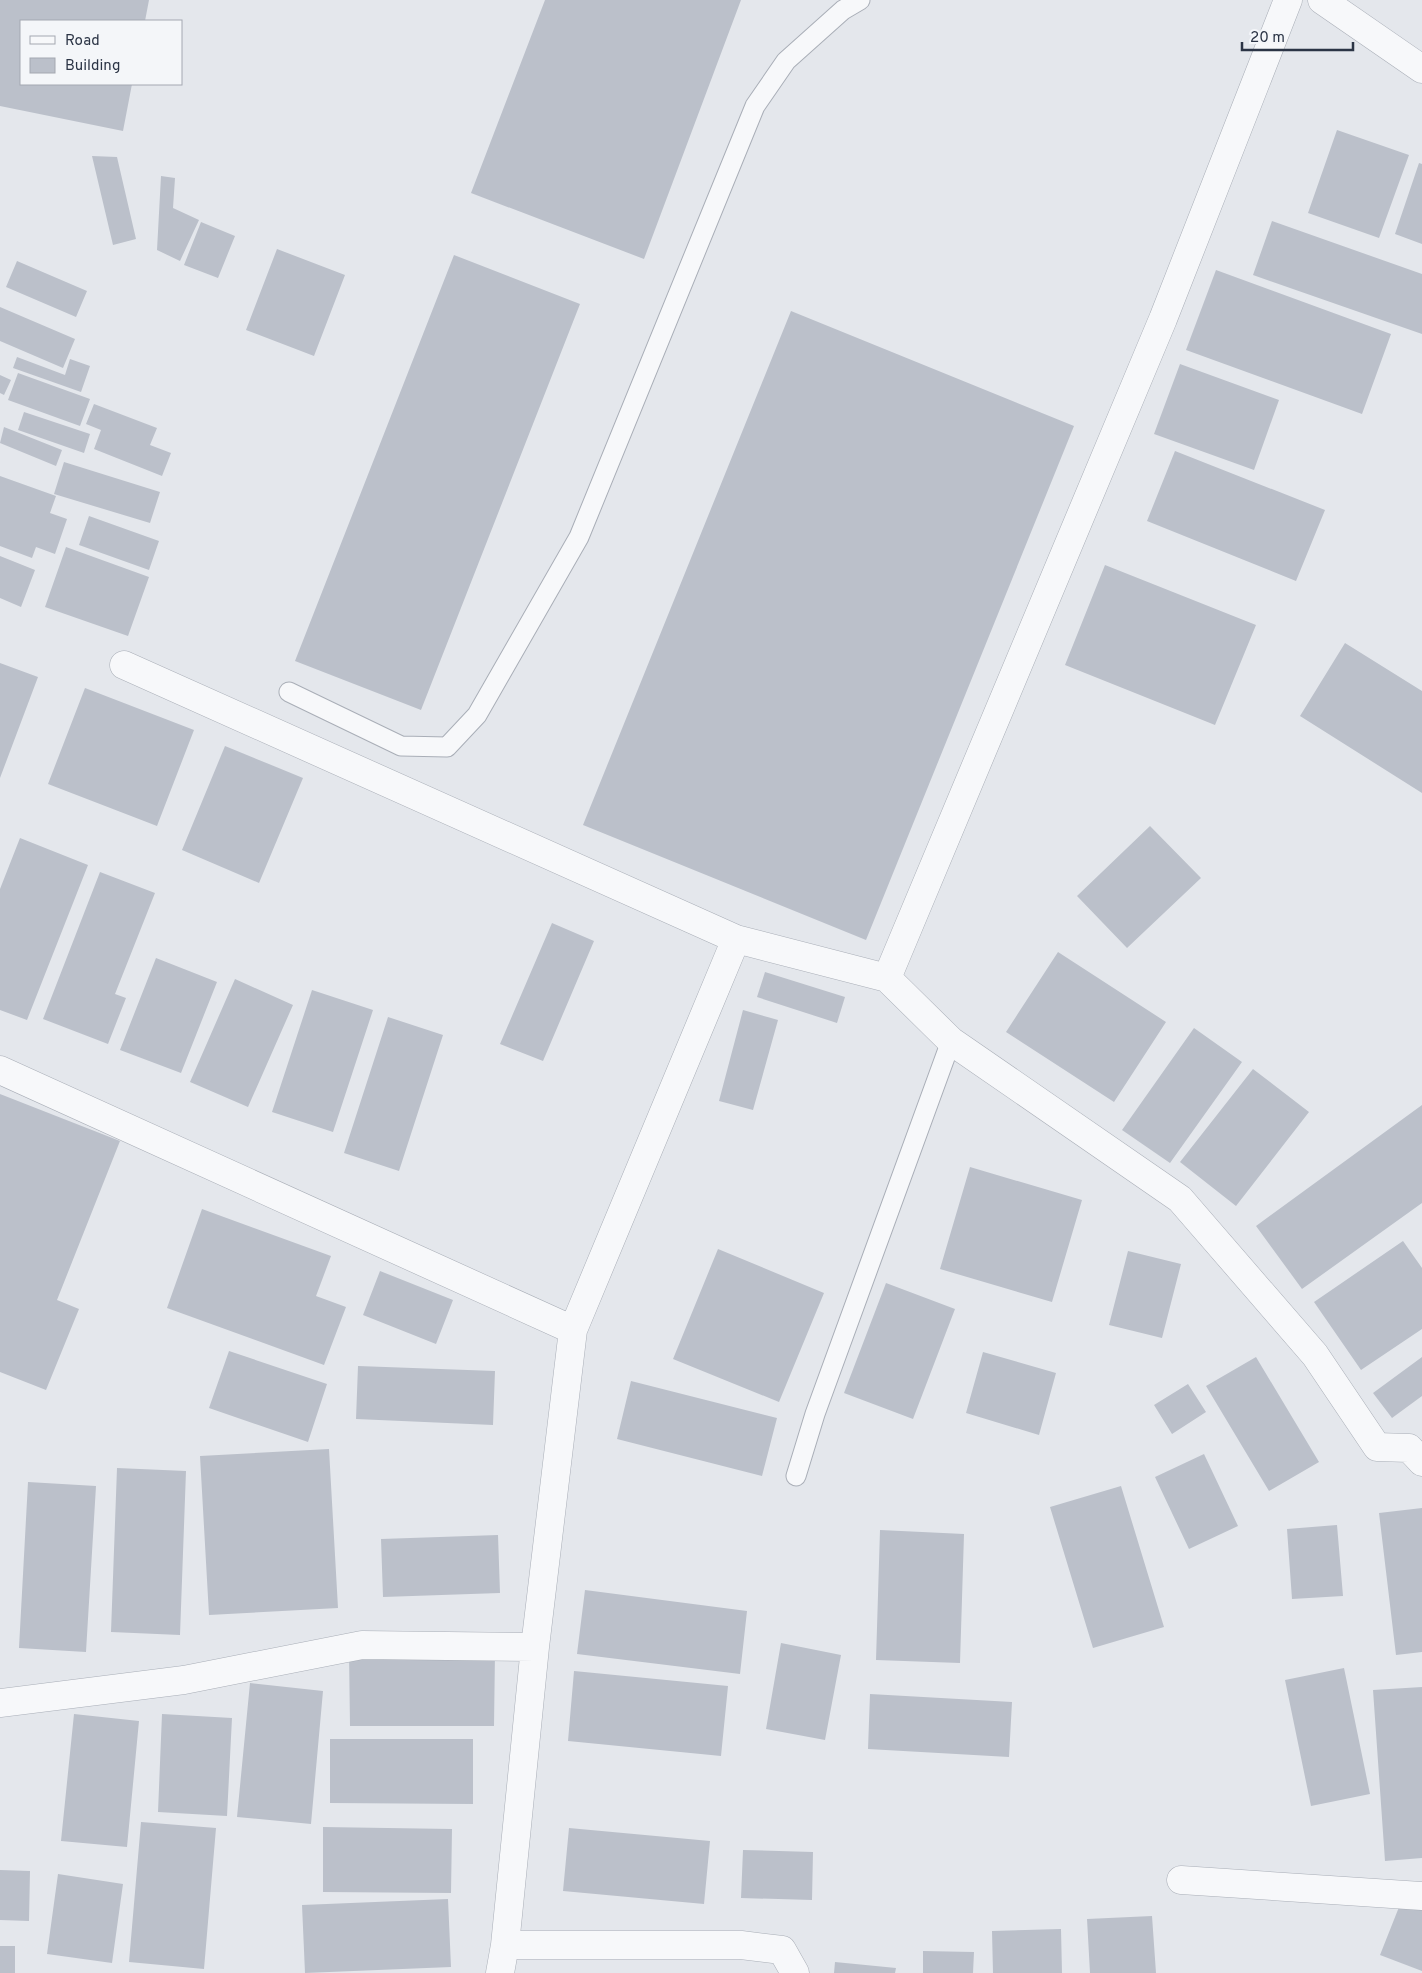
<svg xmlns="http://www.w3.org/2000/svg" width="1422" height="1973" viewBox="0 0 1422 1973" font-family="Overpass,sans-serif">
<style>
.building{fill:#bbc0ca}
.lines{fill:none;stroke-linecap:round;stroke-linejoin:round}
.service-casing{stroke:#a9aeb7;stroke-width:21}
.minor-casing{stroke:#a9aeb7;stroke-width:29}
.service{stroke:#f7f8fa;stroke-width:19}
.minor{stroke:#f7f8fa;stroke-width:28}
</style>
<rect width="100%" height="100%" fill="#e4e7ec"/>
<path class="building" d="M 0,0 L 149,0 L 145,21 L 21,21 L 21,84 L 132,84 L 123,131 L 0,106 Z
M 545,0 L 741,0 L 644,259 L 471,193 Z
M 1337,130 L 1409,155 L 1379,238 L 1308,213 Z
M 92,156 L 117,157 L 136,239 L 113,245 Z
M 1419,163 L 1422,164 L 1422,244 L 1395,234 Z
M 161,176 L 175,178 L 173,208 L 199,220 L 180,261 L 157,250 Z
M 1272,221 L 1422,274 L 1422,334 L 1253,275 Z
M 201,222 L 235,236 L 218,278 L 184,265 Z
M 277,249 L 345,275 L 314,356 L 246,330 Z
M 454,255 L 580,304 L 421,710 L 295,661 Z
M 17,261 L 87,291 L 76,317 L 6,287 Z
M 1216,270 L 1391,334 L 1362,414 L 1186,350 Z
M 0,307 L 75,339 L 63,368 L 0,341 Z
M 791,311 L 1074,426 L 866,940 L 583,825 Z
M 17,357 L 65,375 L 70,359 L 90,366 L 81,392 L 13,368 Z
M 1180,364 L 1279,400 L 1254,470 L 1154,434 Z
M 18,373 L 90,399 L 80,426 L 8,400 Z
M 0,375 L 11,380 L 4,395 L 0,393 Z
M 94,404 L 157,428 L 150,445 L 171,453 L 162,476 L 94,449 L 101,430 L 86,424 Z
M 24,412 L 90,434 L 84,453 L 18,430 Z
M 4,427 L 62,450 L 56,466 L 0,443 Z
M 1175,451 L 1325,510 L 1296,581 L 1147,521 Z
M 64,462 L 160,492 L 150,523 L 54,494 Z
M 0,476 L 56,496 L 50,513 L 67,519 L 55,554 L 36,547 L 32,558 L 0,546 Z
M 89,516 L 159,541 L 149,570 L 79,545 Z
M 66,547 L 149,577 L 128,636 L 45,607 Z
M 0,556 L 35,570 L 21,607 L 0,598 Z
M 1105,565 L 1256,625 L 1215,725 L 1065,665 Z
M 1345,643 L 1422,691 L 1422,793 L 1300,716 Z
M 0,663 L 38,677 L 0,778 Z
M 85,688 L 194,730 L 157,826 L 48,784 Z
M 225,746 L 303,778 L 259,883 L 182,850 Z
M 1150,826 L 1201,878 L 1127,948 L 1077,896 Z
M 20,838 L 88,865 L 27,1020 L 0,1010 L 0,889 Z
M 100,872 L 155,893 L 115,994 L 126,998 L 108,1044 L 43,1019 Z
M 552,923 L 594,941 L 543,1061 L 500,1044 Z
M 1058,952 L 1166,1022 L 1114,1102 L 1006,1032 Z
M 156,958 L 217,982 L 181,1073 L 120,1050 Z
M 765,972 L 845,997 L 837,1023 L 757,997 Z
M 235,979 L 293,1005 L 248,1107 L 190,1082 Z
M 312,990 L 373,1010 L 333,1132 L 272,1112 Z
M 743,1010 L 778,1020 L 753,1110 L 719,1101 Z
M 388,1017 L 443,1035 L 399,1171 L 344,1153 Z
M 1194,1028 L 1242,1062 L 1170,1163 L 1122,1130 Z
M 1253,1069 L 1309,1112 L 1236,1206 L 1180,1162 Z
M 0,1094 L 120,1141 L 57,1300 L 79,1309 L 46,1390 L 0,1372 Z
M 1422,1105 L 1422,1203 L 1302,1289 L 1256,1226 Z
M 970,1167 L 1082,1200 L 1052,1302 L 940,1269 Z
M 202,1209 L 331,1256 L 316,1296 L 346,1307 L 324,1365 L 167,1308 Z
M 1403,1241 L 1422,1268 L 1422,1329 L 1361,1370 L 1314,1302 Z
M 718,1249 L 824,1293 L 779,1402 L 673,1359 Z
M 1128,1251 L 1181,1264 L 1162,1338 L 1109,1325 Z
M 380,1271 L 453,1300 L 436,1344 L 363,1315 Z
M 886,1283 L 955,1309 L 913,1419 L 844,1393 Z
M 229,1351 L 327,1384 L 308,1442 L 209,1408 Z
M 983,1352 L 1056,1373 L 1039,1435 L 966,1413 Z
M 1256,1357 L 1319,1462 L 1269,1491 L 1206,1386 Z
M 1422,1357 L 1422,1396 L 1392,1418 L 1373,1393 Z
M 358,1366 L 495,1371 L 493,1425 L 356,1419 Z
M 631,1381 L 777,1418 L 762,1476 L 617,1439 Z
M 1188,1384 L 1206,1412 L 1172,1434 L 1154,1405 Z
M 329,1449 L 338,1608 L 209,1615 L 200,1456 Z
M 1204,1454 L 1238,1526 L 1189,1549 L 1155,1477 Z
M 117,1468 L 186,1471 L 180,1635 L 111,1632 Z
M 28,1482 L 96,1486 L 86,1652 L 19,1648 Z
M 1121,1486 L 1164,1627 L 1093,1648 L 1050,1507 Z
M 1422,1508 L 1422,1652 L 1396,1655 L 1379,1513 Z
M 1337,1525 L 1343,1596 L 1292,1599 L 1287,1529 Z
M 880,1530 L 964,1534 L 960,1663 L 876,1660 Z
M 498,1535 L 500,1593 L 383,1597 L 381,1539 Z
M 585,1590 L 747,1611 L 740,1674 L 577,1654 Z
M 781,1643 L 841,1655 L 825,1740 L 766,1729 Z
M 349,1652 L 495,1652 L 494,1726 L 350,1726 Z
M 1344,1668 L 1370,1794 L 1311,1806 L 1285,1680 Z
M 574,1671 L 728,1686 L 721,1756 L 568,1741 Z
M 250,1683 L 323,1691 L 311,1824 L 237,1817 Z
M 1422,1687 L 1422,1858 L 1385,1861 L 1373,1690 Z
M 870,1694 L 1012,1702 L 1009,1757 L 868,1749 Z
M 74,1714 L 139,1721 L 127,1847 L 61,1841 Z
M 162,1714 L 232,1718 L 227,1816 L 158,1812 Z
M 330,1739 L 473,1739 L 473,1804 L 330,1803 Z
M 141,1822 L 216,1828 L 204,1969 L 129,1962 Z
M 323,1827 L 452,1829 L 451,1893 L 323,1892 Z
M 569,1828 L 710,1841 L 704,1904 L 563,1891 Z
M 743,1850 L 813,1852 L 812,1900 L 741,1898 Z
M 0,1870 L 30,1871 L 29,1921 L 0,1920 Z
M 58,1874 L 123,1884 L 112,1963 L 47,1954 Z
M 448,1899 L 451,1967 L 305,1973 L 302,1905 Z
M 1401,1902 L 1422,1910 L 1422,1971 L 1380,1955 Z
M 1152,1916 L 1156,1973 L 1090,1973 L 1087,1919 Z
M 1061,1929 L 1062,1973 L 993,1973 L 992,1931 Z
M 0,1946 L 15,1946 L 15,1973 L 0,1973 Z
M 923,1951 L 974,1952 L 973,1973 L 923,1973 Z
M 835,1962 L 896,1968 L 895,1973 L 834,1973 Z"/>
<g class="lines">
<g class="service-casing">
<path id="service" d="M 289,692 L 401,746 L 447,747 L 477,715 L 579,537 L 755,106 L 786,61 L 843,10 L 860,0
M 796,1476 L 815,1414 L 951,1041"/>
</g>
<g class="minor-casing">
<path id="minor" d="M 1322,0 L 1422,69
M 124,665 L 736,939 L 887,978 L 951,1041 L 1180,1199 L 1315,1355 L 1377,1447 L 1409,1448 L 1422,1462
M 887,978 L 1163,319 L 1288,0
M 0,1070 L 573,1330
M 0,1703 L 184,1680 L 362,1645 L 535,1647
M 1181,1880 L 1422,1896
M 505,1945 L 741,1945 L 782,1950 L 795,1973
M 500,1973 L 505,1945 L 535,1647 L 573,1330 L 736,939"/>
</g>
<use href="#service" class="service"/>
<use href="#minor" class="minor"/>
</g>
<rect x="20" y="20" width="162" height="65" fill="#f4f6f9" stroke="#a4a8b1"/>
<rect x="30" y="36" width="25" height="8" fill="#f7f8fa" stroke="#a4a8b1"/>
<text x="65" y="45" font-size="15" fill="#2b3445">Road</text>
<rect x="30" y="58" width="25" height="15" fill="#bbc0ca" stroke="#a4a8b1"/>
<text x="65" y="70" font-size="15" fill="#2b3445">Building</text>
<path d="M1242 42v8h111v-8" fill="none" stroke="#2b3445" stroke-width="2.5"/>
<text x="1250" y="42" font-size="15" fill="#2b3445" stroke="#f4f6f9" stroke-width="4" paint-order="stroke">20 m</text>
</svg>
